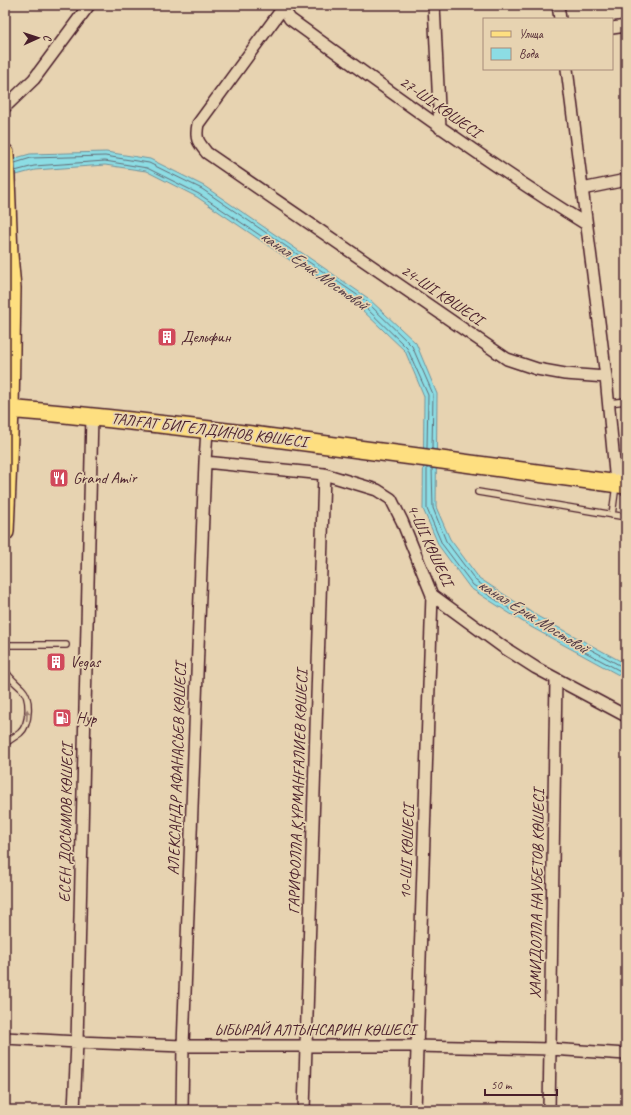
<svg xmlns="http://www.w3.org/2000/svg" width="631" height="1115" viewBox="0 0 631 1115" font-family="Caveat,sans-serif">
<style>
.water{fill:#8cdde4;stroke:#72919a}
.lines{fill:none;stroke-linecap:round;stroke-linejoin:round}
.shore{stroke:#646b75;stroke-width:1}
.lane-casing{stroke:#4a1f2b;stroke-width:8}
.street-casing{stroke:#4a1f2b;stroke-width:14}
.primary-casing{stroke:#4a1f2b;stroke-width:20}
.lane{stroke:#e7d3b1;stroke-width:5.5}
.street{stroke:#e7d3b1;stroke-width:11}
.primary{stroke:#fedf80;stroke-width:17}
.oneway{fill:#98796e}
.labels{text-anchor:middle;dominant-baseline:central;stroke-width:3.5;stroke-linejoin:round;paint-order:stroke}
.street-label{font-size:16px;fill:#4a1f2b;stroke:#e7d3b1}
.poi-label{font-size:16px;fill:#4a1f2b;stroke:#e7d3b1;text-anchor:start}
.water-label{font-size:17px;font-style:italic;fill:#543c47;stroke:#e7d3b1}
</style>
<rect width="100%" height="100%" fill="#e7d3b1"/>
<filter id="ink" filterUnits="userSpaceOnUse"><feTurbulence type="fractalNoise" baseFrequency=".025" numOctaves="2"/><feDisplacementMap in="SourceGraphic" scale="8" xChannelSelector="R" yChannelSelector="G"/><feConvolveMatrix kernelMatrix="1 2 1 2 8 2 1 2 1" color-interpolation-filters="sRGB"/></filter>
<g filter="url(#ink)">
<path class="water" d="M 106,152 L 150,159 L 204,186 L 368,298 L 416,343 L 437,394 L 436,507 L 450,539 L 479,578 L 537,616 L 626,664 L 626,679 L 531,627 L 470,588 L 439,546 L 423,509 L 424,396 L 405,351 L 360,308 L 197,197 L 146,171 L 105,165 L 35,170 L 5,178 L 5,161 L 30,154 Z"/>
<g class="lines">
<path class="shore" d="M 15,163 L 31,158 L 105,156 L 149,163 L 202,189 L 366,301 L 412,346 L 433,394 L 432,449
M 15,171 L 34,166 L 105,161 L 147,168 L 199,194 L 363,305 L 407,348 L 428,395 L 427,448
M 427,468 L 427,509 L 442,544 L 473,585 L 533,624 L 626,674
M 432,468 L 433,508 L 446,541 L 476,581 L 535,619 L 623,667 L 626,667"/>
<g class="lane-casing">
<path id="lane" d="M 609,403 L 626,401
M 478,492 L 626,517
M 612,515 L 616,485
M 5,645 L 66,645
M 5,670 C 9,678 15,682 22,689 C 31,698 30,724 20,733 C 15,737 10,739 5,744"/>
</g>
<g class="street-casing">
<path id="street" d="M 285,5 L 198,124 C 195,139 198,142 207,153 L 507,359 L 537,369 L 565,374 L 606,377 L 616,483
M 434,5 L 440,128
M 558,5 L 560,19
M 283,8 L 290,19 C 388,90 484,161 586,224
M 612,28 L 626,26
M 567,69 L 606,377
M 5,107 L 34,79 L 89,5
M 582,189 L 626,180
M 205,462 L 324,474 L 377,490 L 391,499 L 402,521 L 432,595 L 503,647 L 536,668 L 626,716
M 5,1038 L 77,1042 L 183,1046 L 416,1046 L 551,1049 L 626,1054
M 74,1110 L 77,1042 L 92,416
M 182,1110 L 183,1046 L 205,462 L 207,430
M 304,1110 L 324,474
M 415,1110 L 432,595
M 549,1110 L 556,679"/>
</g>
<g class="primary-casing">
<path id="primary" d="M 5,153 L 9,255 L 12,288 L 10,410 L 5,532
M 5,409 C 88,415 170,425 252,435 C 377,451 501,468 626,485"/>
</g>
<use href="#lane" class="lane"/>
<use href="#street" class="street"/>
<use href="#primary" class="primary"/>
</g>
<defs><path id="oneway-solid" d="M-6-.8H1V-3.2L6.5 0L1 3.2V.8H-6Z"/></defs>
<use class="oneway" href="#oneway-solid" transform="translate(27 715) rotate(-87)"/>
</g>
<defs>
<g id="building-square" transform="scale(1)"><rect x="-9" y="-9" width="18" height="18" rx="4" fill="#d1495b" stroke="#e7d3b1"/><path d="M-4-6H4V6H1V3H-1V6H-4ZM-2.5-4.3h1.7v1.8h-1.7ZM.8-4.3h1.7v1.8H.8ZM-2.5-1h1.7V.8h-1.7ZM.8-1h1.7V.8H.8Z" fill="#fff"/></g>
<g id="restaurant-square" transform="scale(1)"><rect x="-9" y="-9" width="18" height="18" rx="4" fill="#d1495b" stroke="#e7d3b1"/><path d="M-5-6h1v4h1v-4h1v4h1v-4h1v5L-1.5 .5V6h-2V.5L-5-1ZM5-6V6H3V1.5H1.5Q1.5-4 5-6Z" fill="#fff"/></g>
<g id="fuel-square" transform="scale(1)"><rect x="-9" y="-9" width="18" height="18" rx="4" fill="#d1495b" stroke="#e7d3b1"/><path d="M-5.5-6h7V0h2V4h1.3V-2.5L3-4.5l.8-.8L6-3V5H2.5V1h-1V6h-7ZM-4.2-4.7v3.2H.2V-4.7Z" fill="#fff"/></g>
</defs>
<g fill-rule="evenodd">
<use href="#building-square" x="167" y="337"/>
<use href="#restaurant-square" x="59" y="478"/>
<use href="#building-square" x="56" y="662"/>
<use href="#fuel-square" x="62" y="718"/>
</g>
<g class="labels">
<g class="street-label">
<text transform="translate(440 107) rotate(35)">27-ШІ КӨШЕСІ</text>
<text transform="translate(442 295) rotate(34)">24-ШІ КӨШЕСІ</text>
<text transform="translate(209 430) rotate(7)">ТАЛҒАТ БИГЕЛДИНОВ КӨШЕСІ</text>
<text transform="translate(430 545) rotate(65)">4-ШІ КӨШЕСІ</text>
<text transform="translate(177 769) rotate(-88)">АЛЕКСАНДР АФАНАСЬЕВ КӨШЕСІ</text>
<text transform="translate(298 792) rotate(-88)">ГАРИФОЛЛА ҚҰРМАНҒАЛИЕВ КӨШЕСІ</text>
<text transform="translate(66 823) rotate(-89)">ЕСЕН ДОСЫМОВ КӨШЕСІ</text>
<text transform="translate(407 852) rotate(-88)">10-ШІ КӨШЕСІ</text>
<text transform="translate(537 894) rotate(-89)">ХАМИДОЛЛА НАУБЕТОВ КӨШЕСІ</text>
<text x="315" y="1030">ЫБЫРАЙ АЛТЫНСАРИН КӨШЕСІ</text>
</g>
<g class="poi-label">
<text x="181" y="337">Дельфин</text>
<text x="73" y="478">Grand Amir</text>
<text x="70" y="662">Vegas</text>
<text x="76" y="718">Нур</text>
</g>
<g class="water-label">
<text transform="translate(314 270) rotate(35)">канал Ерик Мостовой</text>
<text transform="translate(533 616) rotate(32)">канал Ерик Мостовой</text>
</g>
</g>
<rect width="631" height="1115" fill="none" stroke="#e7d3b1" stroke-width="20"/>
<rect x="10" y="10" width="611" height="1095" fill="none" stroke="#4a1f2b" stroke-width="1.5" filter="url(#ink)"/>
<rect x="483" y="18" width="130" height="52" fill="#e7d3b1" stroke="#a88b7b"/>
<rect x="491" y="31" width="20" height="6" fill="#fedf80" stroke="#a88b7b"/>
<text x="519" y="38" font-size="12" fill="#4a1f2b">Улица</text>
<rect x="491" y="48" width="20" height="12" fill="#8cdde4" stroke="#a88b7b"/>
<text x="519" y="58" font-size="12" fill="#4a1f2b">Вода</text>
<g transform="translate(38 38) rotate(87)" stroke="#e7d3b1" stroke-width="3" paint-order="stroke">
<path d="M0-3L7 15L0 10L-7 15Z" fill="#4a1f2b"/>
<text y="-6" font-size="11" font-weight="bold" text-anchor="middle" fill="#4a1f2b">С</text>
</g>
<path d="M485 1089v6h72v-6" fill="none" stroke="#4a1f2b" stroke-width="2"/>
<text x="491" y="1089" font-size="12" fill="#4a1f2b" stroke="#e7d3b1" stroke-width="3" paint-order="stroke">50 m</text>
</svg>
